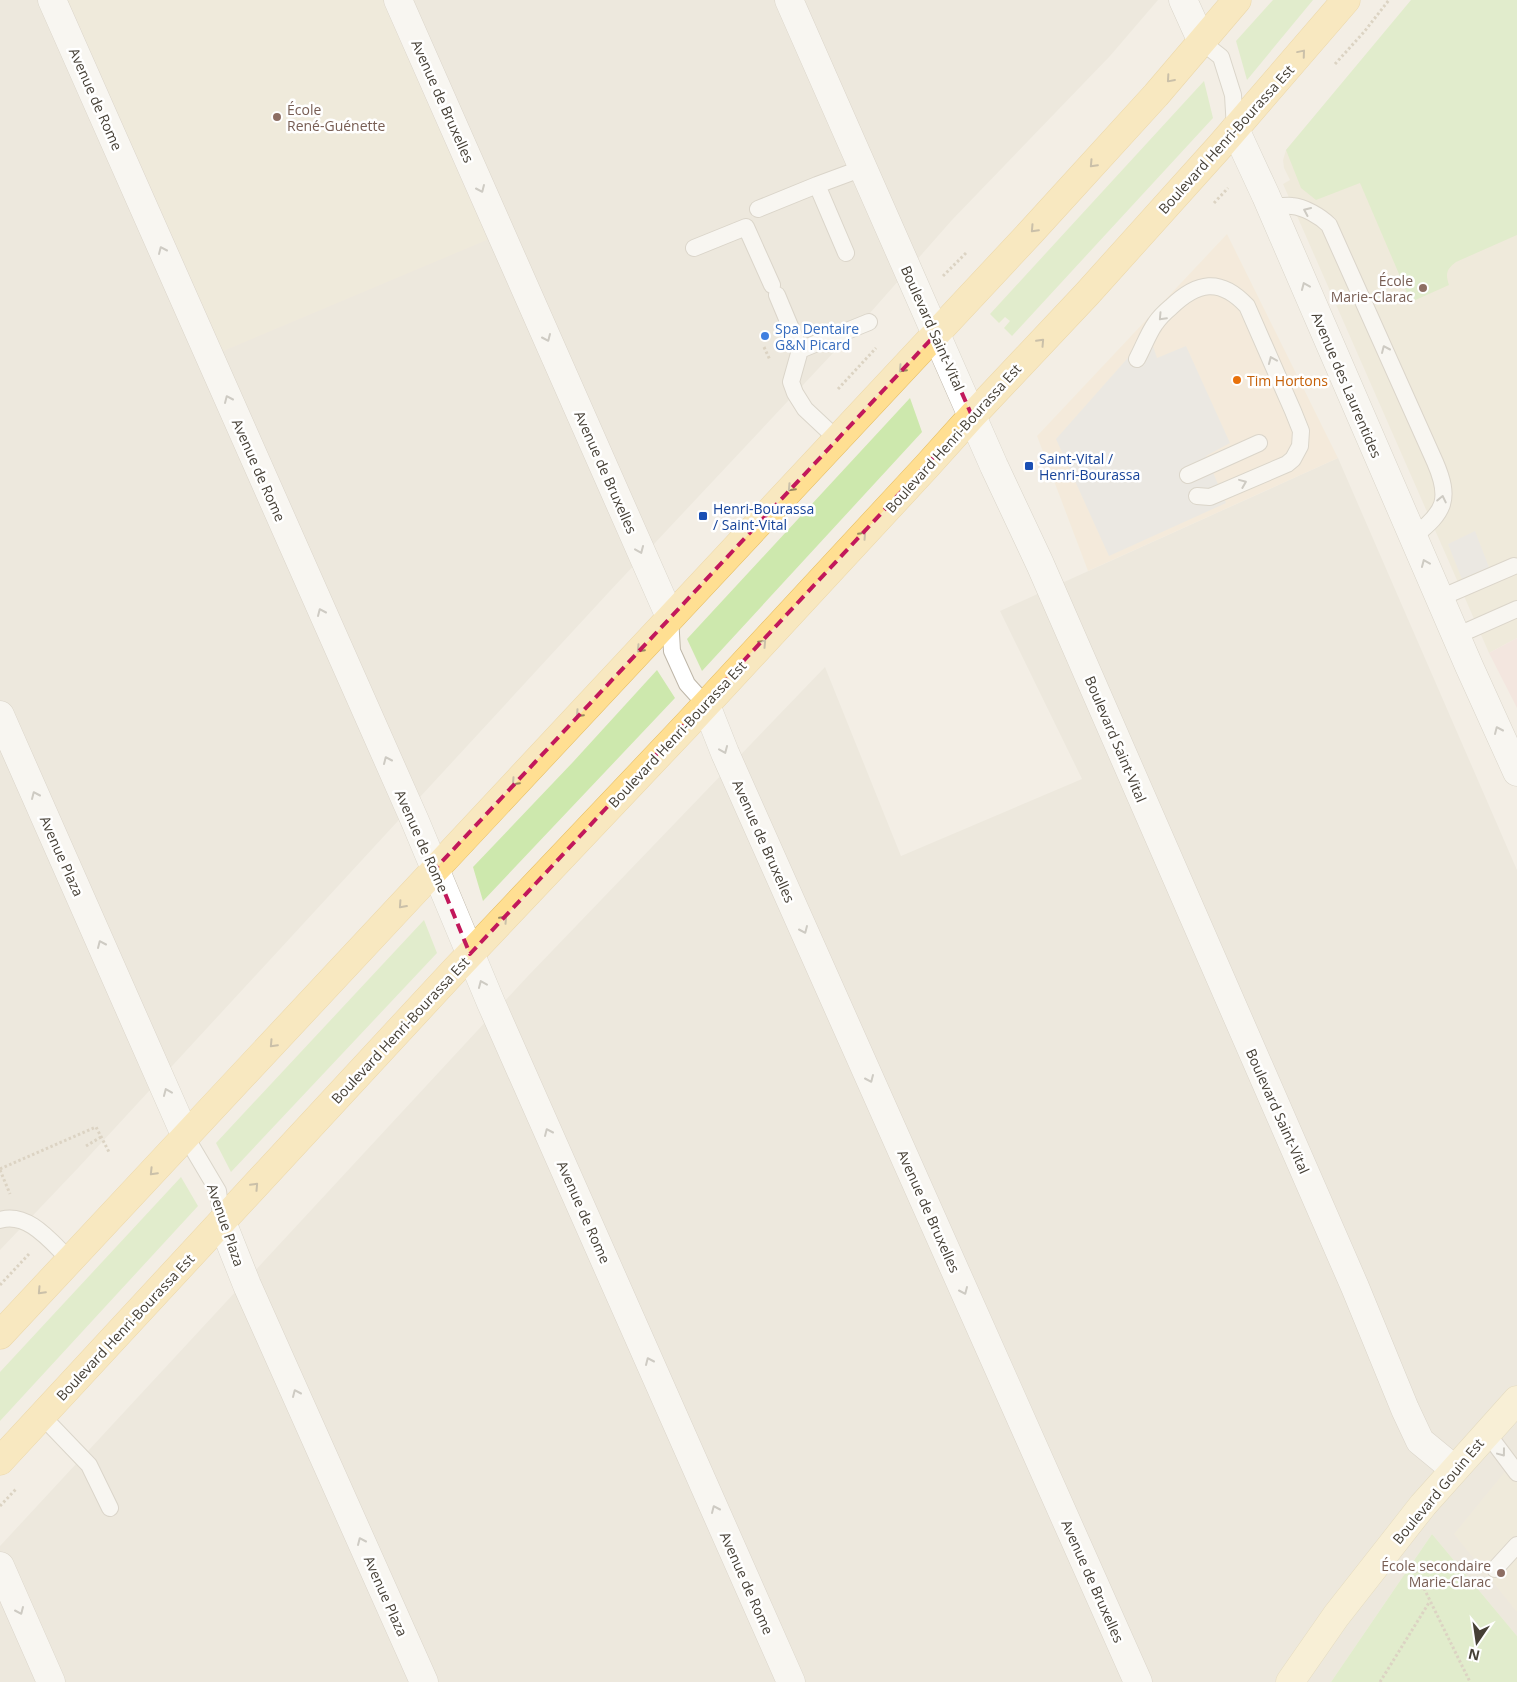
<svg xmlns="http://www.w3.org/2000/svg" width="1517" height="1682" viewBox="0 0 1517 1682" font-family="'Open Sans',sans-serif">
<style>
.residential{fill:#e7e0d3}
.commercial{fill:#f5e5cf}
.education{fill:#ece4cf}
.medical{fill:#f4dcd8}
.green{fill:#cde8ad}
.parking{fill:#e3e1dd}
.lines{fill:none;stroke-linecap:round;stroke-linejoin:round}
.lane-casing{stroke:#beb6a8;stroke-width:18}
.street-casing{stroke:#beb6a8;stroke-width:29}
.secondary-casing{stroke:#d3c394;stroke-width:29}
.primary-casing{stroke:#e4bc61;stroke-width:29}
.path{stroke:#c0b299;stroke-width:3;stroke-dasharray:2.5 2.5;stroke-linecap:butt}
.lane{stroke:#fff;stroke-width:16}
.street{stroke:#fff;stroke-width:28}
.secondary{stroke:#fff0c3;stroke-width:28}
.primary{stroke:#ffdf92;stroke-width:28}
.oneway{stroke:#99875f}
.oneway2{stroke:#a29f9a}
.marked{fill:none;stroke:#c2185b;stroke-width:4;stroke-dasharray:10 6;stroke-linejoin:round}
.education-dot{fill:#8d6e63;stroke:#fff;stroke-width:2}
.shop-dot{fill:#3f7fe0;stroke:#fff;stroke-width:2}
.food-dot{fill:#e8710a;stroke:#fff;stroke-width:2}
.transit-dot{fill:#1a4fb4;stroke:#fff;stroke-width:2}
.labels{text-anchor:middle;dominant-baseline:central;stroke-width:5;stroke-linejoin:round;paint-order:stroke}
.street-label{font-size:14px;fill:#453f35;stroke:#fff}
.education-label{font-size:14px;fill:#785e54;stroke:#fff;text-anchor:end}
.shop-label{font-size:14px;fill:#366cbe;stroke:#fff;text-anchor:start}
.food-label{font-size:14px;fill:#c56008;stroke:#fff;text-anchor:start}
.transit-label{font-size:14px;fill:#164399;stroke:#fff;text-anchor:start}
</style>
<rect width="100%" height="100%" fill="#f3eee5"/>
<path class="residential" d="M 0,0 L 1158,0 L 1110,56 L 952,220 L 863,321 L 609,592 L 79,1167 L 0,1250 Z
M 1338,458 L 1517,870 L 1517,1636 L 1432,1534 L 1331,1682 L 0,1682 L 0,1546 L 527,977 L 825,667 L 901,856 L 1082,779 L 1000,611 Z"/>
<path class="commercial" d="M 1227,234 L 1338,458 L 1088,571 L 1037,436 Z"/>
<path class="education" d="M 52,0 L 398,0 L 501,234 L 209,357 Z
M 1412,0 L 1517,0 L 1517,638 L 1489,653 L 1283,184 L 1290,180 L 1284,168 L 1283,160 L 1286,150 Z
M 1517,1457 L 1517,1612 L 1454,1534 Z"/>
<path class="medical" d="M 1517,638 L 1517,708 L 1489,653 Z"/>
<path class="green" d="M 1273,0 L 1313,0 L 1247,80 L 1236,41 Z
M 1411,0 L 1517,0 L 1517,235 L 1456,262 C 1447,269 1445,273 1449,285 L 1411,302 L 1360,183 L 1316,200 L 1301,188 L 1286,150 Z
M 1204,81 L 1213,118 L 1012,336 L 1004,328 L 1010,321 L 1005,317 L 999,323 L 990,314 Z
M 910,398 L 922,432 L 702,671 L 687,639 Z
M 657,670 L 675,698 L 483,901 L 473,867 L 573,762 Z
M 424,920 L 437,953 L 231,1172 L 216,1143 Z
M 181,1177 L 198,1206 L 0,1421 L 0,1372 Z
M 1432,1534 L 1517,1636 L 1517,1682 L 1331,1682 Z"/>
<path class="parking" d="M 1149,334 L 1157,358 L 1186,346 L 1230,443 L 1206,456 L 1226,503 L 1109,556 L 1056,439 Z
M 1475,531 L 1492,575 L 1465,587 L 1448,544 Z"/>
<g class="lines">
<g class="lane-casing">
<path id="lane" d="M 1202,42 L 1221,57 L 1233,95 L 1235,129
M 817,185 L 863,168
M 1271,208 C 1278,207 1285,205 1292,206 C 1304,207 1320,216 1329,225 L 1435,462 C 1451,499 1445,512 1414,536
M 758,209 L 817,185 L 846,253
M 694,248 L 746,227 L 772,285
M 777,295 L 800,350 L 791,382 L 795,393 L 805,409 L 837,439
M 800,350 L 869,322
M 1137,359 C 1143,348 1148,334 1155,324 C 1159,318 1165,312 1171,307 C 1197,282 1220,277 1247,306 L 1293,411 L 1301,431 L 1300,446 L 1293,459 L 1287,464 L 1210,497 L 1197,496
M 1188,475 L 1259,443
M 1440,598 L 1514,566
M 670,617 L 672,651 L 687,684 L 706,705
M 1456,636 L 1517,609
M 186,1137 L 218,1191 L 222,1222
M 0,1220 C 28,1211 52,1243 70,1260
M 42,1416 L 89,1465 L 110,1508
M 1487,1433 L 1517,1473
M 1495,1569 L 1517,1545"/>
</g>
<g class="street-casing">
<path id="street" d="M 52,0 L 415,821 L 491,1003 L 791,1682
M 398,0 L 670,617
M 789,0 L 994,466 L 1040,564 L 1355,1287 L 1405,1409 L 1420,1441 L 1454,1469
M 1183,0 L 1202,42
M 1235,129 L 1266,196 L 1469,666 L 1517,772
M 706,705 L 725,753 L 1138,1682
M 0,715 L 186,1137
M 222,1222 L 247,1285 L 424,1682
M 0,1566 L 51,1682"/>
</g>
<g class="secondary-casing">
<path id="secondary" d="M 1290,1682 L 1336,1616 L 1423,1505 L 1517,1400"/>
</g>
<g class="primary-casing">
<path id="primary" d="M 0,1335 L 1031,232 L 1156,95 L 1237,0
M 0,1461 L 453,972 L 687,725 L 927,466 L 972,416 L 1087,294 L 1221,145 L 1346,0"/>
</g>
<path class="path" d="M 1335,64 L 1364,32 L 1389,0
M 1214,203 L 1228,188
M 943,276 L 967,252
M 764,347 L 770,360
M 838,389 L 876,348
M 86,1146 L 101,1137
M 0,1169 L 96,1127 L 109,1152
M 0,1170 L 10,1194
M 0,1285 L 29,1254
M 0,1506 L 17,1488
M 1413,1566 L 1470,1682
M 1380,1682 L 1430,1601"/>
<use href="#lane" class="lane"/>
<use href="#street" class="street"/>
<use href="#secondary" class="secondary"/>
<use href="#primary" class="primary"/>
</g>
<defs><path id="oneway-chevron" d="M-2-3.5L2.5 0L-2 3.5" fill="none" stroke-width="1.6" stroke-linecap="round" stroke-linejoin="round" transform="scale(1.25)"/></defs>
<g class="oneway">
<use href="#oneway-chevron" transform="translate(1302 53) rotate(-50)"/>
<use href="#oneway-chevron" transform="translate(1170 79) rotate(131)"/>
<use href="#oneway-chevron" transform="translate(1093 164) rotate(133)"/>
<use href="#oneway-chevron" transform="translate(1034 229) rotate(133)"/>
<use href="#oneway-chevron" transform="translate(1041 342) rotate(-47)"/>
<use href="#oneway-chevron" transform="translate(902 369) rotate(133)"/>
<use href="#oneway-chevron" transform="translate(791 488) rotate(133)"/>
<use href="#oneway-chevron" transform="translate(863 535) rotate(-47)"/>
<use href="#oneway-chevron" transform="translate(763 643) rotate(-47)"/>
<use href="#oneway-chevron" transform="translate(640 649) rotate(133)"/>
<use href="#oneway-chevron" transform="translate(579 714) rotate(133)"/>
<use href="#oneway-chevron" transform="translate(515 782) rotate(133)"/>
<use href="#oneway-chevron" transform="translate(402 905) rotate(132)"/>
<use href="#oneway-chevron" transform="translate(504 919) rotate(-47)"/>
<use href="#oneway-chevron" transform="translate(273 1044) rotate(133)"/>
<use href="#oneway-chevron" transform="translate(153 1172) rotate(134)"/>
<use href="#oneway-chevron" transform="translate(255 1186) rotate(-47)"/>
<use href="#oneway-chevron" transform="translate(41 1291) rotate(133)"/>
</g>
<g class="oneway2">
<use href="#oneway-chevron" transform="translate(481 189) rotate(66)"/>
<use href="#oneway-chevron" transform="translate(1307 211) rotate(-156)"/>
<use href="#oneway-chevron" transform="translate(162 250) rotate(-114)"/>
<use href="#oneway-chevron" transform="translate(1305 286) rotate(-113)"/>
<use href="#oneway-chevron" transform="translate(1162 317) rotate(133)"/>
<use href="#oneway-chevron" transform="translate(547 338) rotate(66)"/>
<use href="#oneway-chevron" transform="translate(1385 349) rotate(-114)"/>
<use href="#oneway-chevron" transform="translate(1272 360) rotate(-113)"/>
<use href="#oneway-chevron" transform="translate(228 399) rotate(-114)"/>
<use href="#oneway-chevron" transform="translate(1243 483) rotate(-22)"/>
<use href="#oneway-chevron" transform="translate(1442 499) rotate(-78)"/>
<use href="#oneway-chevron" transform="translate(640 550) rotate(67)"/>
<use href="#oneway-chevron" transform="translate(1425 563) rotate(-113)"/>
<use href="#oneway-chevron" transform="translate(321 612) rotate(-114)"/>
<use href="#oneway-chevron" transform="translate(1498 730) rotate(-114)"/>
<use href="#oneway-chevron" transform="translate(724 750) rotate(67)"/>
<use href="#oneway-chevron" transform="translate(387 760) rotate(-114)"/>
<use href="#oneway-chevron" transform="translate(35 795) rotate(-114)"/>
<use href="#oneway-chevron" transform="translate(804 930) rotate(66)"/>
<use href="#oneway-chevron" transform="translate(101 944) rotate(-114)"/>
<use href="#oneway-chevron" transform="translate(482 984) rotate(-113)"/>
<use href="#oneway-chevron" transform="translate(870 1079) rotate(66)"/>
<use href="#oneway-chevron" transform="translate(167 1092) rotate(-113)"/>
<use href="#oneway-chevron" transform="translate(548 1132) rotate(-114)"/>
<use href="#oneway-chevron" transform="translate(964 1291) rotate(66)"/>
<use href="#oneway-chevron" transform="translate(649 1361) rotate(-114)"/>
<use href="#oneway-chevron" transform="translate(296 1393) rotate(-114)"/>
<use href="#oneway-chevron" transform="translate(1502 1453) rotate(53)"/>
<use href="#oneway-chevron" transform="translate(715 1509) rotate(-114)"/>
<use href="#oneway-chevron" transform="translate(361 1541) rotate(-114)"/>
<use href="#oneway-chevron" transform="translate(20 1611) rotate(66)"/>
</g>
<path d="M0 0H1517V1682H0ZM 936,334 L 972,416 L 470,954 L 435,869 Z" fill="#f3eee5" fill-opacity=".55" fill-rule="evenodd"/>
<path class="marked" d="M 936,334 L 972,416 L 470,954 L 435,869 Z"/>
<g class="education-dot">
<circle cx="277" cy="117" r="5"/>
<circle cx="1423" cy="288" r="5"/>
<circle cx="1501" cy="1573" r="5"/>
</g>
<circle class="shop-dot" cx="765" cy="336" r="5"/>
<circle class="food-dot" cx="1237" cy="380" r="5"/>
<g class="transit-dot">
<rect x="1024" y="461" width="10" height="10" rx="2.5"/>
<rect x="698" y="511" width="10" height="10" rx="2.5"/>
</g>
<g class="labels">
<g class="street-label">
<text transform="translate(96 99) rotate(66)">Avenue de Rome</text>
<text transform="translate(443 101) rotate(66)">Avenue de Bruxelles</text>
<text transform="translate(1226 139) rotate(-48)">Boulevard Henri-Bourassa Est</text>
<text transform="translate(933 328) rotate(66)">Boulevard Saint-Vital</text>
<text transform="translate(1347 385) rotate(67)">Avenue des Laurentides</text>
<text transform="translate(953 438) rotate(-48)">Boulevard Henri-Bourassa Est</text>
<text transform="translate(259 470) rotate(66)">Avenue de Rome</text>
<text transform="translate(606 472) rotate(66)">Avenue de Bruxelles</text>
<text transform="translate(677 734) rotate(-47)">Boulevard Henri-Bourassa Est</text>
<text transform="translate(1116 739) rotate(67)">Boulevard Saint-Vital</text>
<text transform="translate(422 841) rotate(66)">Avenue de Rome</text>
<text transform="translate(764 841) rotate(66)">Avenue de Bruxelles</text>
<text transform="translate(62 856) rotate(66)">Avenue Plaza</text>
<text transform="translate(400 1030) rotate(-47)">Boulevard Henri-Bourassa Est</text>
<text transform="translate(1278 1111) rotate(66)">Boulevard Saint-Vital</text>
<text transform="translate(929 1211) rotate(66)">Avenue de Bruxelles</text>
<text transform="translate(584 1212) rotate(66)">Avenue de Rome</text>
<text transform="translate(226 1225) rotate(71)">Avenue Plaza</text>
<text transform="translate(125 1327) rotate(-47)">Boulevard Henri-Bourassa Est</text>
<text transform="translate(1438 1491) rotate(-50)">Boulevard Gouin Est</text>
<text transform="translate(1093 1581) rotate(66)">Avenue de Bruxelles</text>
<text transform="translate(747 1583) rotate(66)">Avenue de Rome</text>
<text transform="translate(386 1596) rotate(66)">Avenue Plaza</text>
</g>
<g class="education-label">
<text x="287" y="109" text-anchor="start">École<tspan x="287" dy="16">René-Guénette</tspan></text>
<text x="1413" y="280">École<tspan x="1413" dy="16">Marie-Clarac</tspan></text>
<text x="1491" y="1565">École secondaire<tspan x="1491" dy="16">Marie-Clarac</tspan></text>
</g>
<g class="shop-label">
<text x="775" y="328">Spa Dentaire<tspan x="775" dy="16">G&amp;N Picard</tspan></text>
</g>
<g class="food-label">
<text x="1247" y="380">Tim Hortons</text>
</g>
<g class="transit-label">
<text x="1039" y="458">Saint-Vital /<tspan x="1039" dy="16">Henri-Bourassa</tspan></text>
<text x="713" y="508">Henri-Bourassa<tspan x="713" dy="16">/ Saint-Vital</tspan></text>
</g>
</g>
<g transform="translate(1477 1642) rotate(193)" stroke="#ffffff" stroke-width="4" paint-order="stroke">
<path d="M0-4L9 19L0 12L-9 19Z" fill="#453f35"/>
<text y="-8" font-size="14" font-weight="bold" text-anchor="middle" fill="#453f35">N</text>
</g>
</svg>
